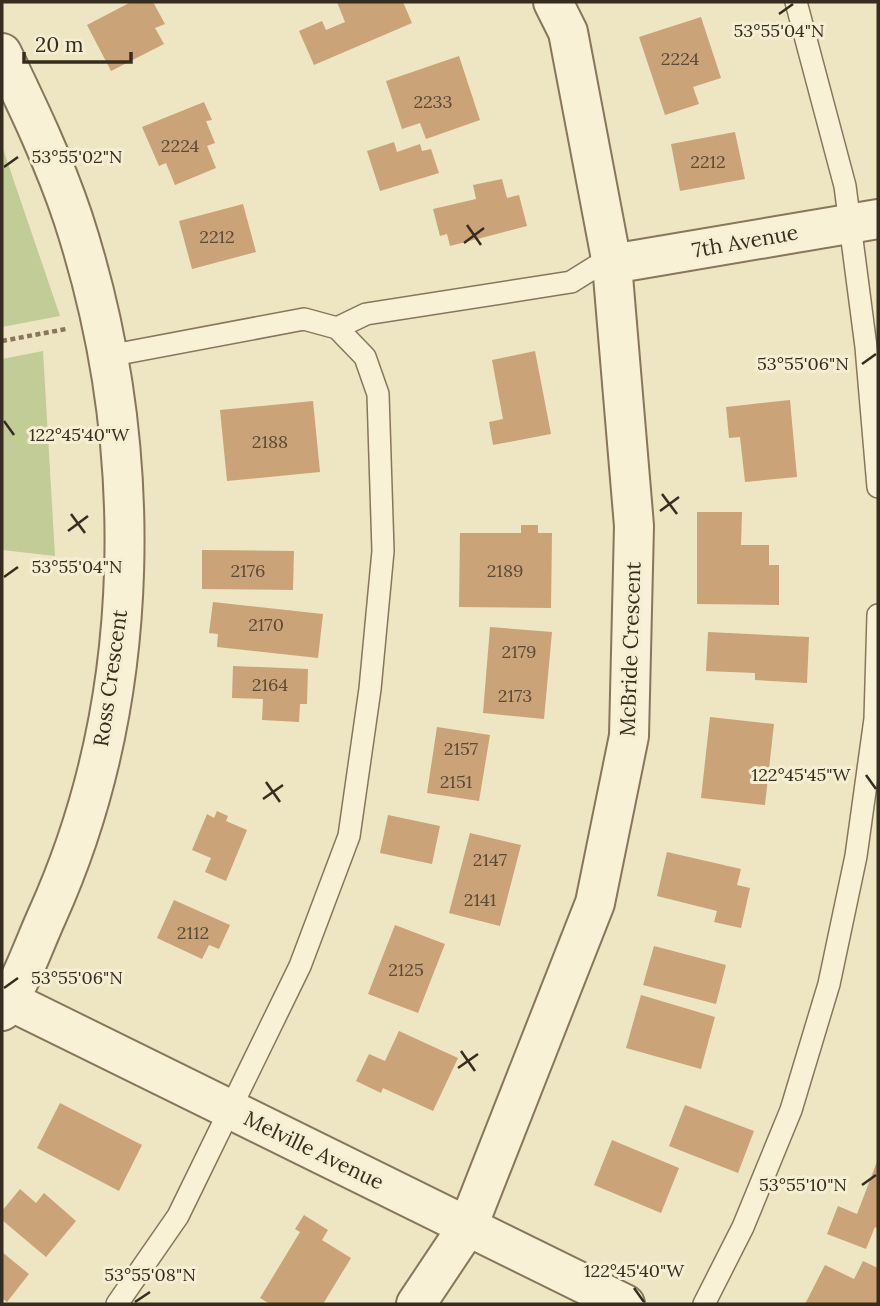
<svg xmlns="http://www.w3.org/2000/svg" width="880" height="1306" viewBox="0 0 880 1306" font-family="Lora,serif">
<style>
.green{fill:#c1cc97}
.building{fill:#cba379}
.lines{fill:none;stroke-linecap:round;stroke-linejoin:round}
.service-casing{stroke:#87765a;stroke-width:24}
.minor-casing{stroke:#87765a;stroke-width:42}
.path{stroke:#87765a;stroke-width:4.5;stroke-dasharray:5 3.5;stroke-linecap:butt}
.service{stroke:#f8f1d6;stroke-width:21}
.minor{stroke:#f8f1d6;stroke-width:38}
.ticks{fill:none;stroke:#372d1e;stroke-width:2.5}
.labels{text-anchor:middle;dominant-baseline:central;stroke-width:6;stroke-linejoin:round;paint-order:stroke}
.number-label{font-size:18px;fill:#5c4a35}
.street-label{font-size:21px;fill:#372d1e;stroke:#f5eed2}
.ticks-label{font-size:18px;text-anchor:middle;fill:#372d1e;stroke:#f5eed2;stroke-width:6;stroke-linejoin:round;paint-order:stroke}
</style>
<rect width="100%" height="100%" fill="#eee5c3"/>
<path class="green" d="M 2,146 L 60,316 L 2,327 Z
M 43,351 L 55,556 L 2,550 L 2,359 Z"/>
<path class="building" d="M 131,2 L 153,2 L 165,24 L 155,28 L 164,44 L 111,71 L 87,25 Z
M 337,2 L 403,2 L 412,23 L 314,65 L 299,31 L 322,21 L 326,30 L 345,22 Z
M 701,17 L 721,78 L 693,87 L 699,104 L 665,115 L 639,37 Z
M 459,56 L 480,120 L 426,139 L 420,123 L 402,129 L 386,81 Z
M 204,102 L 212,120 L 206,121 L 215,143 L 207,146 L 216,168 L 175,185 L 166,163 L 159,166 L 142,127 Z
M 735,132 L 745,179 L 680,191 L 671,144 Z
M 394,142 L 397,152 L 420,144 L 422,151 L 431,149 L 439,173 L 380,191 L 367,151 Z
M 502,179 L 507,198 L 519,195 L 527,226 L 450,246 L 447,234 L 440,236 L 433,209 L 476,199 L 473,185 Z
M 243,204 L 256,252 L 192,269 L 179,221 Z
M 535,351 L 551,434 L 493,445 L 489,422 L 503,419 L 492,360 Z
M 790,400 L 797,477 L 745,482 L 740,437 L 729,438 L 726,407 Z
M 313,401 L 320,472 L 227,481 L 220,410 Z
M 697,512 L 742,512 L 741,545 L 769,545 L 769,565 L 779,565 L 779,605 L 697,604 Z
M 521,525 L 538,525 L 538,533 L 552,533 L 551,608 L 459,607 L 460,533 L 521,533 Z
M 202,550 L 294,551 L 293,590 L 202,589 Z
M 213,602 L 323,614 L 318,658 L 217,647 L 218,634 L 209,633 Z
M 490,627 L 552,632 L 544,719 L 483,713 Z
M 708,632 L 809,637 L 807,683 L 755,680 L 755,673 L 706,671 Z
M 233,666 L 308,669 L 307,704 L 300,704 L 299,722 L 262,720 L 263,699 L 232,698 Z
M 710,717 L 774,724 L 765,805 L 701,798 Z
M 437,727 L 490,735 L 479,801 L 427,793 Z
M 217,811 L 228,816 L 226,821 L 247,830 L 226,881 L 205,872 L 211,858 L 192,850 L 207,814 L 214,818 Z
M 388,815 L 440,826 L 432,864 L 380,853 Z
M 470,833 L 521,845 L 500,926 L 449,913 Z
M 667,852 L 741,869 L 737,885 L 750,888 L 741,928 L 714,922 L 717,911 L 657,896 Z
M 174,900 L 230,925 L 219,949 L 209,945 L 202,959 L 157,938 Z
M 395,925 L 445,944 L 418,1013 L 368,994 Z
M 654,946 L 726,965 L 716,1004 L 643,985 Z
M 641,995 L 715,1017 L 701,1069 L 626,1048 Z
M 399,1031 L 458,1058 L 433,1111 L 383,1088 L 381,1093 L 356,1081 L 369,1054 L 385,1061 Z
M 60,1103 L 142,1145 L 119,1191 L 37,1148 Z
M 685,1105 L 754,1131 L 738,1173 L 669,1146 Z
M 612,1140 L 679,1168 L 661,1213 L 594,1185 Z
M 878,1159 L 878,1229 L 875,1227 L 866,1249 L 827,1234 L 838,1206 L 857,1214 Z
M 20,1189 L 36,1203 L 44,1193 L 76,1221 L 46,1257 L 2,1220 L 2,1211 Z
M 304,1215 L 328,1230 L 322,1240 L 351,1258 L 323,1304 L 270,1304 L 260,1298 L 300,1232 L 295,1229 Z
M 2,1252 L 29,1274 L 7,1302 L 2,1298 Z
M 863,1261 L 878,1268 L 878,1304 L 805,1304 L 825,1265 L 854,1279 Z"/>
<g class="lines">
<g class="service-casing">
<path id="service" d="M 796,2 L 845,186 L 866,347 L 878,487
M 337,328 L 366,314 L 571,282 L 603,262 L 612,264
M 108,356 L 304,319 L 337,328 L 365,357 L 378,394 L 383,551 L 370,689 L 349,836 L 300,966 L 178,1216 L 117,1304
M 704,1304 L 743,1227 L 791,1110 L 829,984 L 856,856 L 875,719 L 878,615"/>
</g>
<g class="minor-casing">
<path id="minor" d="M 2,53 C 28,107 54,161 73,218 C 146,442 145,699 47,916 C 33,947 21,983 2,1011
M 612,264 L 878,219
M 2,997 L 625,1304
M 416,1304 L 468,1226 L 595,903 L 629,736 L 634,526 L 612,264 L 568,32 L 553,2"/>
</g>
<path class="path" d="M 2,341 L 66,329"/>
<use href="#service" class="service"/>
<use href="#minor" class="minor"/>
</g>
<path class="ticks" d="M 779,14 L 793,4M 4,167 L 18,157M 467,225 L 481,245M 464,243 L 484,228M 862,364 L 876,354M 4,421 L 14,435M 662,494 L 677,514M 660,511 L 679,497M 71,514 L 85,533M 68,531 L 88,516M 4,577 L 18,567M 866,775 L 876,789M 266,782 L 280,802M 263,799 L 283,785M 4,988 L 18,978M 461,1051 L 475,1071M 458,1068 L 478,1054M 862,1185 L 876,1175M 634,1288 L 644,1302M 135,1302 L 150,1292"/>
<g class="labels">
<g class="number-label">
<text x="680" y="58">2224</text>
<text x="433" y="101">2233</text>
<text x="180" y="145">2224</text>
<text x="708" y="161">2212</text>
<text x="217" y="236">2212</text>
<text x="270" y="441">2188</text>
<text x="248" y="570">2176</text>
<text x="505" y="570">2189</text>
<text x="266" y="624">2170</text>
<text x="519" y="651">2179</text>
<text x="270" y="684">2164</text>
<text x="515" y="695">2173</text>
<text x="461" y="748">2157</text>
<text x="456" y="781">2151</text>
<text x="490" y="859">2147</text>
<text x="480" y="899">2141</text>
<text x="193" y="932">2112</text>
<text x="406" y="969">2125</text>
</g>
<g class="street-label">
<text transform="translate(745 241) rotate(-10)">7th Avenue</text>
<text transform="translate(630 649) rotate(-88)">McBride Crescent</text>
<text transform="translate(110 678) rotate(-82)">Ross Crescent</text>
<text transform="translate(314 1150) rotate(26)">Melville Avenue</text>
</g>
</g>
<g class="ticks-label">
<text x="779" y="37">53°55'04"N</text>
<text x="77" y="163">53°55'02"N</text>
<text x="803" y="370">53°55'06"N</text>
<text x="79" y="441">122°45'40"W</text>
<text x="77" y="573">53°55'04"N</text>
<text x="801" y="781">122°45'45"W</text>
<text x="77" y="984">53°55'06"N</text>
<text x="803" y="1191">53°55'10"N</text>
<text x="634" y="1277">122°45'40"W</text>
<text x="150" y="1281">53°55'08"N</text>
</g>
<rect width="880" height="1306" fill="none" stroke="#372d1e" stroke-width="7"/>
<path d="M24 52v10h107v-10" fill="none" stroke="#372d1e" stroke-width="3.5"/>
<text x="35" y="52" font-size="21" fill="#372d1e" stroke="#f5eed2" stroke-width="5" paint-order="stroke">20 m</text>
</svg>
